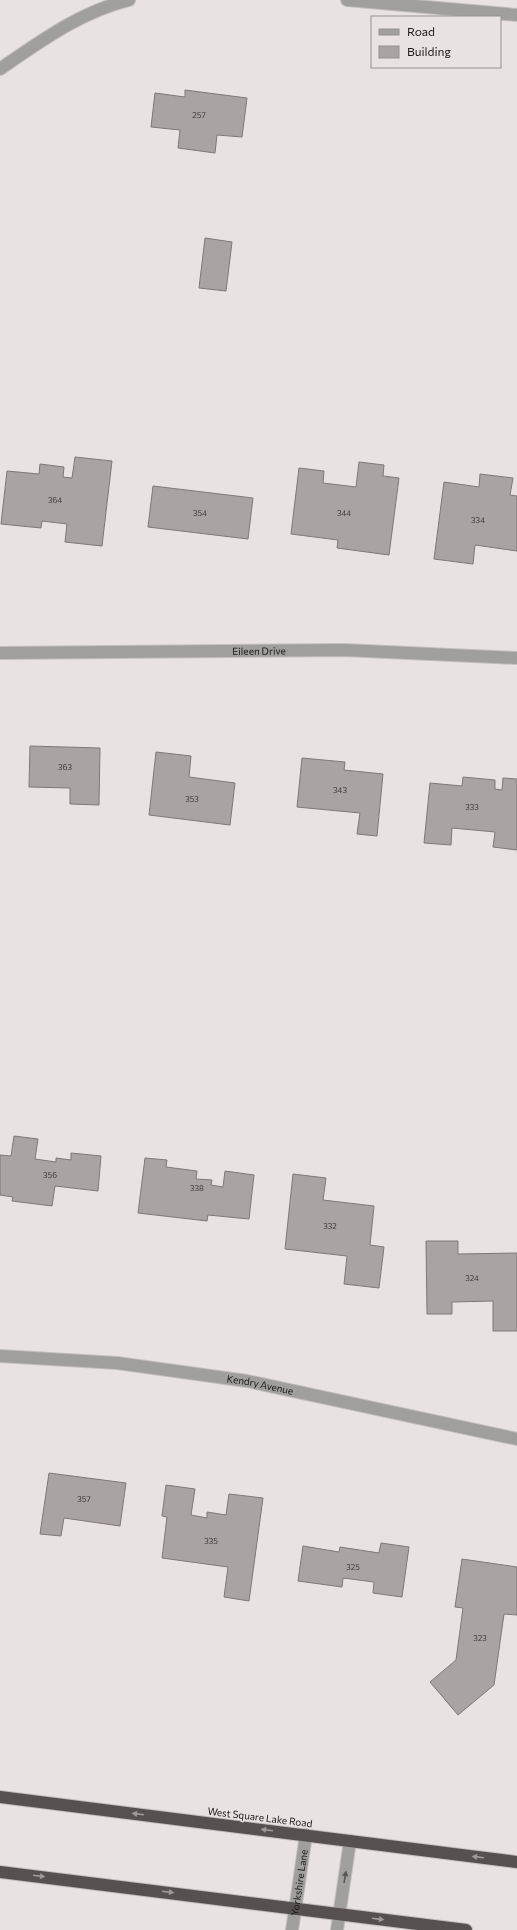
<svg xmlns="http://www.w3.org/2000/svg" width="517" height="1930" viewBox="0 0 517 1930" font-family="Commissioner,sans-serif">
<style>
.building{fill:#aaa3a3;stroke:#7e7878}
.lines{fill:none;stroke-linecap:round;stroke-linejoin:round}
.minor-casing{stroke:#c4bebe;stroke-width:14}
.highway-casing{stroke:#c4bebe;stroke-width:14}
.minor{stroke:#a19e9e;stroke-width:12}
.highway{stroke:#565050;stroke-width:12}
.oneway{fill:#a09999}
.oneway2{fill:#575454}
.labels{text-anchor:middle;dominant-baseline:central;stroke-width:3;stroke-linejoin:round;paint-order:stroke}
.number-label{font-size:8px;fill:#3e3b3b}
.street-label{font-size:10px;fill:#1a1818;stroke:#e9e2e2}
</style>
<rect width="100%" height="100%" fill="#e9e2e2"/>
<path class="building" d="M 185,90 L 247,98 L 242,137 L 217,135 L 215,153 L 178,148 L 180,130 L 151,127 L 155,93 L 185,97 Z
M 205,238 L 232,242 L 226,291 L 199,288 Z
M 75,457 L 112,461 L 102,546 L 65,542 L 67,524 L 42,521 L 41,528 L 1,524 L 7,471 L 39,474 L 40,464 L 64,467 L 63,477 L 72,478 Z
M 359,462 L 384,465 L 383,476 L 399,478 L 389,555 L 337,548 L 338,540 L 291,534 L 299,468 L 324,471 L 323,483 L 356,487 Z
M 480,474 L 513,478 L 510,495 L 517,496 L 517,551 L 475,545 L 473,564 L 434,559 L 444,482 L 479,487 Z
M 153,486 L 253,498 L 248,539 L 148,527 Z
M 30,746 L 100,748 L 99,805 L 70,804 L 70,788 L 29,787 Z
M 156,752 L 191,756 L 189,777 L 235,783 L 230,825 L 149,815 Z
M 302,758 L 345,762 L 344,770 L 383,774 L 377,836 L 357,834 L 360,813 L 297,807 Z
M 463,777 L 495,780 L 495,789 L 502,790 L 503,778 L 517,779 L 517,850 L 493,847 L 495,832 L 452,828 L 451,845 L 424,843 L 430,783 L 462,786 Z
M 14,1136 L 38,1139 L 35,1159 L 56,1162 L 56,1158 L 71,1160 L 71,1153 L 101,1156 L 98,1191 L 55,1186 L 52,1206 L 12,1201 L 13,1197 L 0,1195 L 0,1155 L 11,1156 Z
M 145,1158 L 167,1160 L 166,1167 L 197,1171 L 196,1179 L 212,1180 L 211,1185 L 223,1187 L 225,1171 L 254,1175 L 249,1219 L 208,1215 L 207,1221 L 138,1213 Z
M 293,1174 L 326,1178 L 323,1200 L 374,1206 L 370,1245 L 384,1247 L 379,1288 L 344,1284 L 347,1256 L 285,1249 Z
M 426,1241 L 458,1241 L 458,1254 L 517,1253 L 517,1331 L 493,1331 L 493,1301 L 452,1302 L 452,1314 L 427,1314 Z
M 49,1473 L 126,1483 L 120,1526 L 64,1518 L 61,1536 L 40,1534 Z
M 166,1485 L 195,1489 L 191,1515 L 207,1518 L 207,1512 L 226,1515 L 229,1494 L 263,1498 L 249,1601 L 224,1597 L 228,1567 L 162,1558 L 167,1517 L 162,1516 Z
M 381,1543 L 409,1547 L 402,1597 L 373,1593 L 374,1582 L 343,1578 L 342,1587 L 298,1581 L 303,1546 L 339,1552 L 340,1547 L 379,1553 Z
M 462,1559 L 517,1567 L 517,1615 L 504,1614 L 494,1685 L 458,1715 L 430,1682 L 456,1660 L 463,1608 L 455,1607 Z"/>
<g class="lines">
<g class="minor-casing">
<g id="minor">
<path d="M 347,0 L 517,15"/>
<path d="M 0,69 C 41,41 80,12 129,0"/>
<path id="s1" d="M 0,653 L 344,650 L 517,658"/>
<path id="s2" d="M 0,1356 L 117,1363 L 247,1381 L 517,1439"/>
<path id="s3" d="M 292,1930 L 306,1835"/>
<path d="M 337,1930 L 350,1841"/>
</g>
</g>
<g class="highway-casing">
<path id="highway" d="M 0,1797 L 517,1862
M 0,1872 L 466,1930"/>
</g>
<use href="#minor" class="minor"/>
<use href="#highway" class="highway"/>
</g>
<defs><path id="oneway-solid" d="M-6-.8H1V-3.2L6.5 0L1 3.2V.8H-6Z"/></defs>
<g class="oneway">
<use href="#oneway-solid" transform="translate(138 1814) rotate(-173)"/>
<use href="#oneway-solid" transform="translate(267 1830) rotate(-173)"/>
<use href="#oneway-solid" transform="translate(478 1857) rotate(-173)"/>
<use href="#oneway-solid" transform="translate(39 1876) rotate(7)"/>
<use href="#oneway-solid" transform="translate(168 1892) rotate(7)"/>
<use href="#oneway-solid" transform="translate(378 1919) rotate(7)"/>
</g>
<use class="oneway2" href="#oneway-solid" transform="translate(345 1877) rotate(-81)"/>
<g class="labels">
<g class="number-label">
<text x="199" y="115">257</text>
<text x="55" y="500">364</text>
<text x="200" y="513">354</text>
<text x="344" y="513">344</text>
<text x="478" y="520">334</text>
<text x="65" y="767">363</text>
<text x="340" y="790">343</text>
<text x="192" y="799">353</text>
<text x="472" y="807">333</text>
<text x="50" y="1175">356</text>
<text x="197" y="1188">338</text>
<text x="330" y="1226">332</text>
<text x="472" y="1278">324</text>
<text x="84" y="1499">357</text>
<text x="211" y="1541">335</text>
<text x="353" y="1567">325</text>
<text x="480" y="1638">323</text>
</g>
<g class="street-label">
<text stroke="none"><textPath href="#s1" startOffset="259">Eileen Drive</textPath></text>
<text stroke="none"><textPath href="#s2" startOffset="262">Kendry Avenue</textPath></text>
<text transform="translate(260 1817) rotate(7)">West Square Lake Road</text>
<text stroke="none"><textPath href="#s3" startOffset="48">Yorkshire Lane</textPath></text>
</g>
</g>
<rect x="371" y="16" width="130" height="52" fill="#e9e2e2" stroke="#969191"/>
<rect x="379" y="29" width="20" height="6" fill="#a19e9e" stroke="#969191"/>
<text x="407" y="36" font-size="12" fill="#1a1818">Road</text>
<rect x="379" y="46" width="20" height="12" fill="#aaa3a3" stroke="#969191"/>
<text x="407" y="56" font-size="12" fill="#1a1818">Building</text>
</svg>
